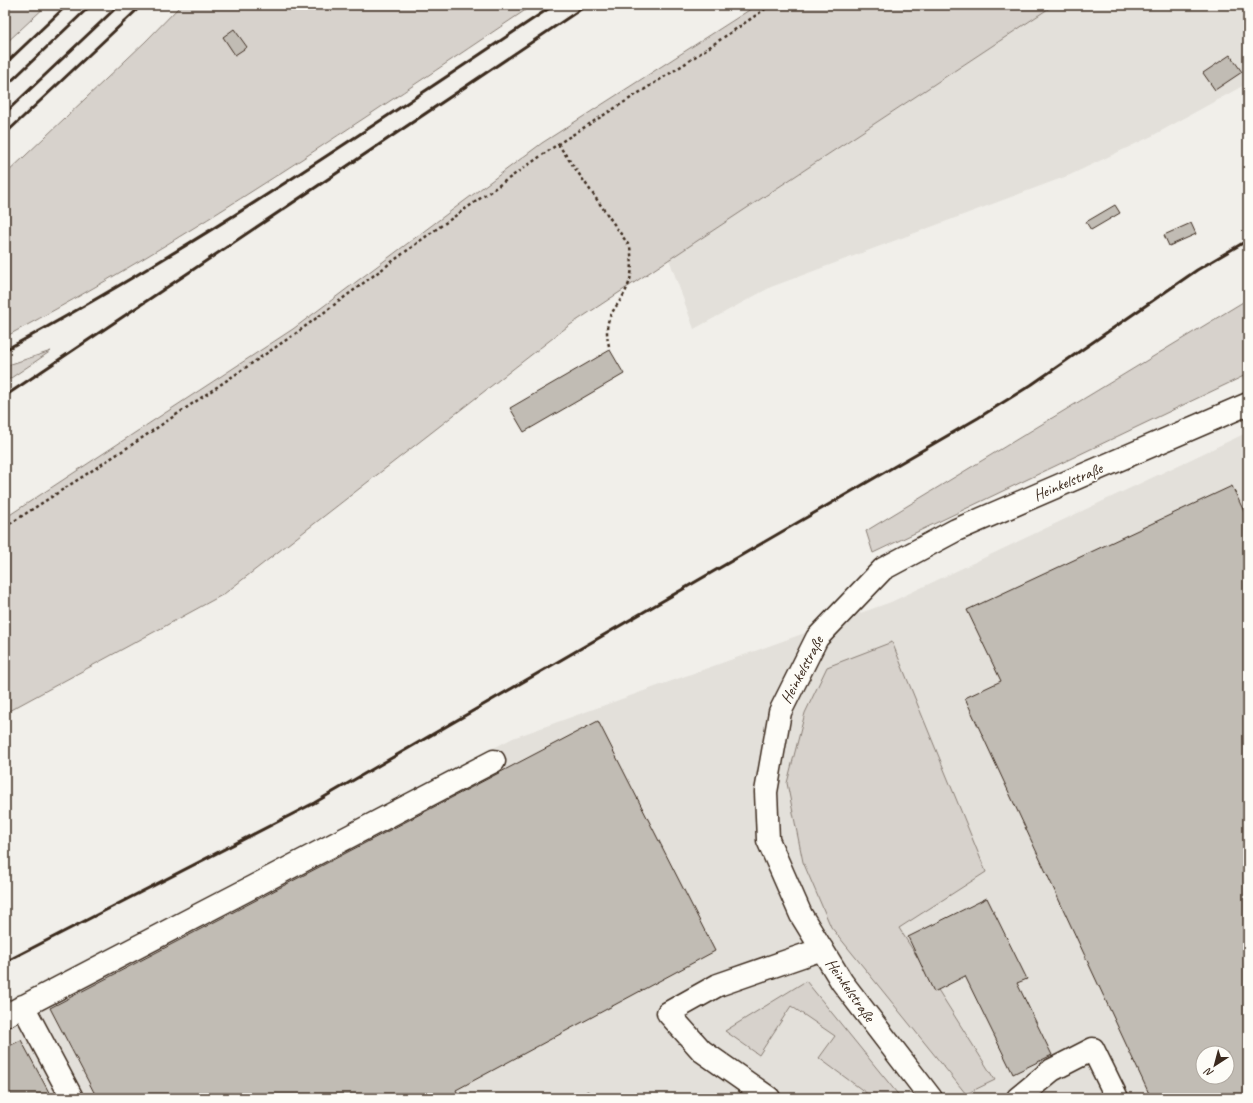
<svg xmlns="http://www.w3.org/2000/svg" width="1253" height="1103" viewBox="0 0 1253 1103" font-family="Caveat,sans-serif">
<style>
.built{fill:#e3e0da;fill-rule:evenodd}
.green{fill:#d7d2cc;stroke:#897e75}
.building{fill:#c1bcb4;stroke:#3b2a1e;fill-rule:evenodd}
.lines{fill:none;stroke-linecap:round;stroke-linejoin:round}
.minor-casing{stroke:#3b2a1e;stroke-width:25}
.path{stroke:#3b2a1e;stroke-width:2.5;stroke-dasharray:3 3;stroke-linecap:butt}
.minor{stroke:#fdfcf7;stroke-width:22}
.rail{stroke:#3b2a1e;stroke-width:3}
.labels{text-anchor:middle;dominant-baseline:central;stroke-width:3.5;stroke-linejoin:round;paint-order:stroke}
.street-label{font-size:16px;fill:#3b2a1e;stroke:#fdfcf7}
</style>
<rect width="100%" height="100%" fill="#f1efea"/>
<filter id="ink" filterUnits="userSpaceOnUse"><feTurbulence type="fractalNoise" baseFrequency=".025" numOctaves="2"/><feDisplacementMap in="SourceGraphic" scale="8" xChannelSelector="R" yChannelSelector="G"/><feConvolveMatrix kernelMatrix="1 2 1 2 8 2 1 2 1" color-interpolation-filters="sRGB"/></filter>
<g filter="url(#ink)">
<path class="built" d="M 1054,5 L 1248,5 L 1248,83 L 1152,136 L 1070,175 L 771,287 L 694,329 L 669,259 Z
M 1248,432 L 1248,1098 L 5,1098 L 5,1001 L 513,738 L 891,602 ZM 1203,1053 L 1227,1053 L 1227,1077 L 1203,1077 Z"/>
<path class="green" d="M 5,5 L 47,5 L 5,44 Z
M 181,5 L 533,5 C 360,121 189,239 5,337 L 5,175 L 146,41 Z
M 757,5 L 1054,5 L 567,327 L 224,594 L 5,713 L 5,518 L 293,329 L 542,143 Z
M 1248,299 L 1248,374 L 873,553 L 866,531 Z
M 51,351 L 5,382 L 5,366 Z
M 892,642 L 986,872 L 899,928 L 995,1080 L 966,1094 L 831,927 L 803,862 L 787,783 L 805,713 L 827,667 Z
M 806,981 L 901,1098 L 873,1098 L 819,1058 L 835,1036 L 791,1006 L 759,1055 L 725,1031 Z"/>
<path class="building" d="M 234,29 L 247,47 L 235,55 L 223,37 Z
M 1230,55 L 1242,72 L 1215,90 L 1203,73 Z
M 1115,205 L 1120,213 L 1091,230 L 1086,222 Z
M 1191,223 L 1196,234 L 1169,246 L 1164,235 Z
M 610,350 L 624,374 L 524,432 L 510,408 Z
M 1232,486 L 1248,520 L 1248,1098 L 1151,1098 L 965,698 L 1001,681 L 967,610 ZM 1203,1053 L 1227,1053 L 1227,1077 L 1203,1077 Z
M 598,721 L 715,951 L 456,1090 L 460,1098 L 97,1098 L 50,1008 Z
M 987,898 L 1027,979 L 1017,983 L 1052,1055 L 1013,1074 L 965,976 L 934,992 L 908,937 Z
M 21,1040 L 52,1098 L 5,1098 L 5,1048 Z
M 587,1091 L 598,1098 L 582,1098 Z"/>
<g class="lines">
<g class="minor-casing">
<path id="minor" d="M 23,1006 L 72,1098
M 5,1016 L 494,761
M 769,1098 L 702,1051 L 668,1013 L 718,985 L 822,949
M 931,1098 L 842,982 L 801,915 L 768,840 L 766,792 L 780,712 L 817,638 L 883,569 L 956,530 L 1248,404
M 1018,1098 L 1052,1070 L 1093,1049 L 1117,1098"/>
</g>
<path class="path" d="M 558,144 L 630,247 C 632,260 633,271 629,283 C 619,311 601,312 609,346
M 5,527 L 136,442 L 295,334 L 428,235 L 558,144 L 683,65 L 771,5"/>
<use href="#minor" class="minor"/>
<path class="rail" d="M 5,64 L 67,5
M 5,87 L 91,5
M 5,113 L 119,5
M 5,134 L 142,5
M 5,350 C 196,247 374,125 554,5
M 5,396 L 587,5
M 5,962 L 314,803 L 978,418 L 1031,385 L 1197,270 L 1248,240"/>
</g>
</g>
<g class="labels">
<g class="street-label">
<text transform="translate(1068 482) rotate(-23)">Heinkelstraße</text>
<text transform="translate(802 670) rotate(-62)">Heinkelstraße</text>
<text transform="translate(850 990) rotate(55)">Heinkelstraße</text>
</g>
</g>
<rect width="1253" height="1103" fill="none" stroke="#fdfcf7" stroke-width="20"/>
<rect x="10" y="10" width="1233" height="1083" fill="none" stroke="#3b2a1e" stroke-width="1.5" filter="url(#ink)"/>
<g transform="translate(1215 1065) rotate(216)"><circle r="19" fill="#fdfcf7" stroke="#afa8a0"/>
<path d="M0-3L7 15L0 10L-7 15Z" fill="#3b2a1e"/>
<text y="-6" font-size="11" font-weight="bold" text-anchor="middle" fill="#3b2a1e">N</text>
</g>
</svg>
